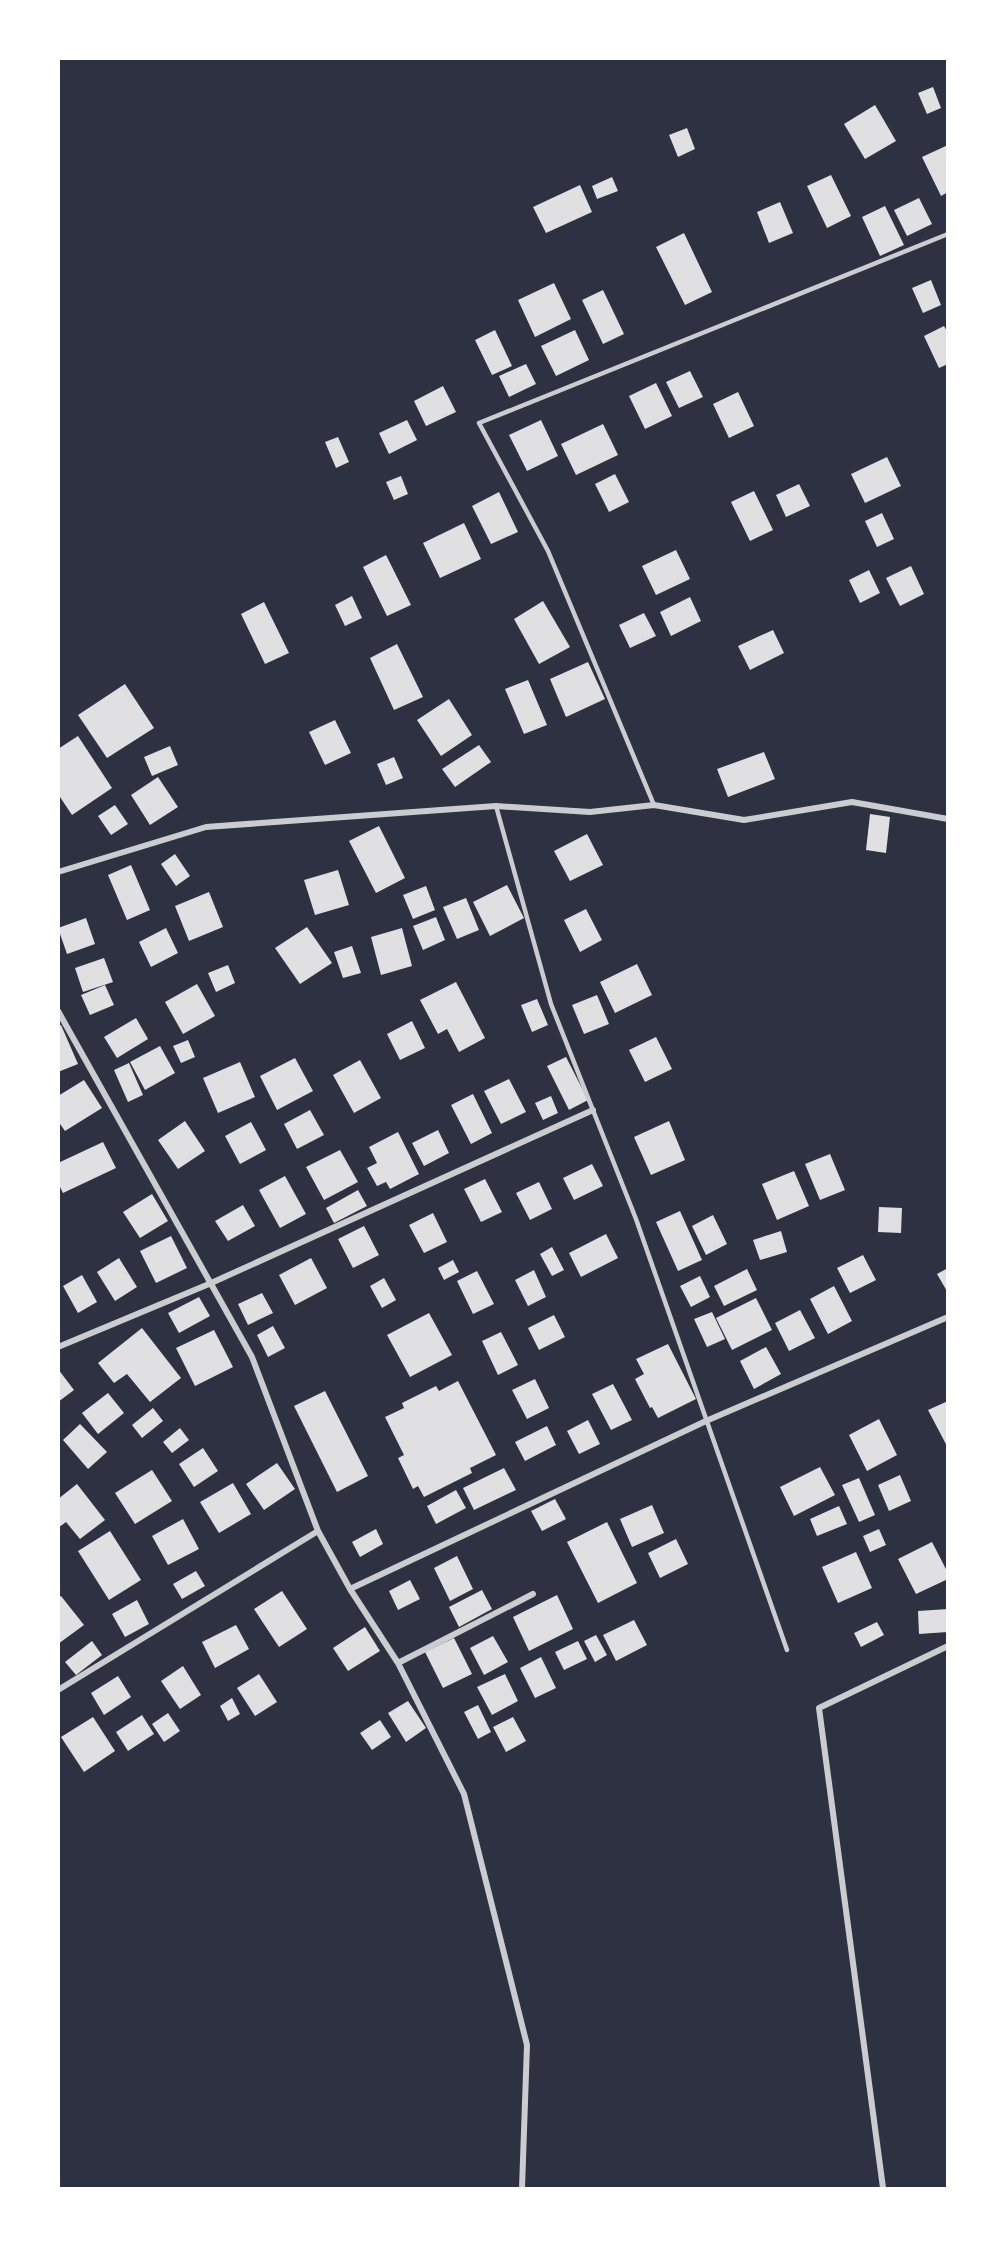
<svg xmlns="http://www.w3.org/2000/svg" width="1006" height="2247" viewBox="0 0 1006 2247" font-family="'Noto Sans',sans-serif">
<style>
.building{fill:#e0e0e3}
.lines{fill:none;stroke-linecap:round;stroke-linejoin:round}
.service{stroke:#caccd0;stroke-width:4.5}
.minor{stroke:#caccd0;stroke-width:6}
</style>
<rect width="100%" height="100%" fill="#2d3142"/>
<path class="building" d="M 933,87 L 941,108 L 927,114 L 918,93 Z
M 875,105 L 896,141 L 865,159 L 844,124 Z
M 687,128 L 695,149 L 678,157 L 669,135 Z
M 948,145 L 948,192 L 941,196 L 922,157 Z
M 831,175 L 851,216 L 827,228 L 807,186 Z
M 612,177 L 618,191 L 597,199 L 592,186 Z
M 580,185 L 592,212 L 546,233 L 533,207 Z
M 919,198 L 932,224 L 907,236 L 894,210 Z
M 780,202 L 793,233 L 769,243 L 757,212 Z
M 885,206 L 904,245 L 880,256 L 862,217 Z
M 684,233 L 712,292 L 685,305 L 656,247 Z
M 931,280 L 941,305 L 923,313 L 912,288 Z
M 554,283 L 571,319 L 535,337 L 518,300 Z
M 603,290 L 624,334 L 603,344 L 582,300 Z
M 944,326 L 948,333 L 948,364 L 939,368 L 924,336 Z
M 495,330 L 512,366 L 492,375 L 475,340 Z
M 575,330 L 589,360 L 556,376 L 541,346 Z
M 526,364 L 536,384 L 509,397 L 499,376 Z
M 690,371 L 703,397 L 679,408 L 666,382 Z
M 656,383 L 672,416 L 645,429 L 629,396 Z
M 443,386 L 456,412 L 426,426 L 414,401 Z
M 738,392 L 754,426 L 729,438 L 713,404 Z
M 407,420 L 417,440 L 389,454 L 379,433 Z
M 541,420 L 558,456 L 527,471 L 509,435 Z
M 603,424 L 618,455 L 576,475 L 561,444 Z
M 338,437 L 349,462 L 336,468 L 325,442 Z
M 887,457 L 901,486 L 865,503 L 851,474 Z
M 615,474 L 629,502 L 609,512 L 595,484 Z
M 401,476 L 408,494 L 394,500 L 386,482 Z
M 799,484 L 810,506 L 786,517 L 776,495 Z
M 754,491 L 773,530 L 750,541 L 731,502 Z
M 499,492 L 518,532 L 491,544 L 472,506 Z
M 882,513 L 894,539 L 877,547 L 865,521 Z
M 464,523 L 481,559 L 440,578 L 423,543 Z
M 676,550 L 690,579 L 656,595 L 642,566 Z
M 386,555 L 411,605 L 387,616 L 363,567 Z
M 911,566 L 924,594 L 900,606 L 886,578 Z
M 869,570 L 880,593 L 860,603 L 849,580 Z
M 352,596 L 362,618 L 345,626 L 335,605 Z
M 690,597 L 701,621 L 671,636 L 660,612 Z
M 543,601 L 570,647 L 539,664 L 514,619 Z
M 264,602 L 289,653 L 265,664 L 241,614 Z
M 644,613 L 656,636 L 630,648 L 619,625 Z
M 773,630 L 784,653 L 750,670 L 738,646 Z
M 397,644 L 423,697 L 394,710 L 370,658 Z
M 588,662 L 605,699 L 566,717 L 550,679 Z
M 528,680 L 547,725 L 524,734 L 505,689 Z
M 125,684 L 154,728 L 107,758 L 78,715 Z
M 449,699 L 472,735 L 441,756 L 417,720 Z
M 335,720 L 351,753 L 325,765 L 309,732 Z
M 78,736 L 112,788 L 72,815 L 58,794 L 58,749 Z
M 479,745 L 491,762 L 455,787 L 442,769 Z
M 170,746 L 178,765 L 152,776 L 144,757 Z
M 764,752 L 775,779 L 728,797 L 717,769 Z
M 394,757 L 403,778 L 386,785 L 377,764 Z
M 158,777 L 178,807 L 150,825 L 131,795 Z
M 115,805 L 128,824 L 111,835 L 98,816 Z
M 870,814 L 890,817 L 886,853 L 866,850 Z
M 379,826 L 405,878 L 376,893 L 349,841 Z
M 587,834 L 603,865 L 570,881 L 554,851 Z
M 175,854 L 190,876 L 176,886 L 161,864 Z
M 131,865 L 150,910 L 127,920 L 108,875 Z
M 338,870 L 349,905 L 315,915 L 304,880 Z
M 507,885 L 524,918 L 490,936 L 473,902 Z
M 426,886 L 435,910 L 413,919 L 403,895 Z
M 209,892 L 223,927 L 189,941 L 175,906 Z
M 466,898 L 479,930 L 457,939 L 443,907 Z
M 586,909 L 602,940 L 580,952 L 564,920 Z
M 436,917 L 445,940 L 423,950 L 413,926 Z
M 86,918 L 95,944 L 67,954 L 58,928 Z
M 307,927 L 332,963 L 300,984 L 275,948 Z
M 166,928 L 178,953 L 151,967 L 139,942 Z
M 402,928 L 412,966 L 381,975 L 371,937 Z
M 352,946 L 361,973 L 343,978 L 334,952 Z
M 104,958 L 113,982 L 83,992 L 75,968 Z
M 637,964 L 652,995 L 615,1013 L 600,982 Z
M 228,965 L 235,983 L 216,992 L 208,973 Z
M 456,982 L 485,1038 L 459,1052 L 447,1029 L 438,1034 L 420,1000 Z
M 197,984 L 215,1016 L 183,1034 L 165,1002 Z
M 105,985 L 114,1005 L 90,1015 L 81,995 Z
M 597,995 L 609,1024 L 584,1034 L 572,1005 Z
M 537,999 L 548,1025 L 532,1032 L 521,1005 Z
M 136,1018 L 148,1039 L 117,1058 L 104,1037 Z
M 412,1021 L 425,1048 L 400,1060 L 387,1034 Z
M 61,1025 L 78,1064 L 58,1072 L 58,1026 Z
M 656,1037 L 672,1069 L 645,1082 L 629,1050 Z
M 188,1040 L 195,1057 L 181,1063 L 173,1046 Z
M 160,1046 L 175,1073 L 145,1090 L 130,1062 Z
M 566,1057 L 588,1100 L 569,1110 L 547,1066 Z
M 295,1058 L 313,1091 L 277,1110 L 260,1076 Z
M 360,1060 L 381,1098 L 354,1113 L 333,1075 Z
M 240,1062 L 255,1097 L 218,1113 L 203,1078 Z
M 129,1063 L 143,1095 L 128,1102 L 114,1070 Z
M 509,1079 L 526,1112 L 501,1124 L 484,1091 Z
M 84,1080 L 102,1108 L 65,1131 L 58,1121 L 58,1096 Z
M 473,1094 L 492,1133 L 471,1144 L 451,1105 Z
M 551,1096 L 558,1113 L 543,1120 L 535,1103 Z
M 310,1110 L 324,1135 L 297,1149 L 284,1124 Z
M 185,1121 L 205,1151 L 178,1169 L 158,1140 Z
M 669,1121 L 685,1160 L 651,1175 L 634,1137 Z
M 251,1122 L 266,1150 L 240,1164 L 225,1136 Z
M 438,1130 L 449,1153 L 424,1166 L 412,1143 Z
M 398,1132 L 419,1174 L 390,1189 L 386,1182 L 377,1186 L 367,1168 L 377,1163 L 369,1147 Z
M 103,1142 L 116,1168 L 63,1193 L 58,1183 L 58,1163 Z
M 340,1150 L 358,1182 L 324,1200 L 306,1167 Z
M 830,1154 L 845,1190 L 820,1200 L 805,1164 Z
M 592,1164 L 603,1186 L 574,1200 L 563,1178 Z
M 794,1171 L 809,1206 L 777,1220 L 762,1184 Z
M 285,1176 L 306,1214 L 280,1228 L 259,1190 Z
M 485,1179 L 502,1212 L 481,1222 L 464,1189 Z
M 539,1182 L 552,1209 L 530,1220 L 516,1193 Z
M 358,1190 L 367,1206 L 334,1223 L 326,1208 Z
M 152,1194 L 168,1221 L 140,1238 L 123,1212 Z
M 243,1205 L 255,1226 L 228,1241 L 215,1221 Z
M 879,1207 L 902,1208 L 901,1233 L 878,1232 Z
M 680,1211 L 702,1260 L 678,1271 L 656,1222 Z
M 433,1213 L 447,1242 L 424,1253 L 409,1225 Z
M 713,1215 L 727,1244 L 706,1255 L 692,1226 Z
M 364,1226 L 379,1255 L 353,1268 L 338,1239 Z
M 781,1231 L 787,1252 L 760,1260 L 753,1240 Z
M 606,1234 L 618,1258 L 581,1277 L 569,1253 Z
M 171,1236 L 187,1268 L 156,1283 L 140,1251 Z
M 552,1247 L 564,1270 L 552,1276 L 540,1254 Z
M 863,1255 L 876,1280 L 850,1293 L 837,1268 Z
M 119,1258 L 137,1287 L 115,1301 L 97,1272 Z
M 311,1258 L 327,1288 L 295,1305 L 279,1275 Z
M 453,1260 L 459,1272 L 444,1280 L 438,1268 Z
M 948,1268 L 948,1293 L 937,1274 Z
M 747,1269 L 757,1290 L 724,1306 L 714,1286 Z
M 534,1270 L 546,1297 L 528,1306 L 515,1280 Z
M 477,1271 L 494,1304 L 473,1314 L 457,1281 Z
M 82,1275 L 97,1302 L 78,1313 L 63,1286 Z
M 700,1276 L 710,1297 L 691,1307 L 680,1286 Z
M 384,1278 L 396,1300 L 382,1308 L 370,1286 Z
M 834,1286 L 852,1321 L 828,1334 L 810,1299 Z
M 262,1293 L 273,1313 L 248,1325 L 238,1304 Z
M 199,1297 L 210,1316 L 179,1333 L 168,1313 Z
M 756,1298 L 772,1330 L 732,1350 L 716,1318 Z
M 800,1310 L 815,1338 L 789,1351 L 775,1323 Z
M 712,1312 L 725,1339 L 707,1347 L 694,1319 Z
M 429,1313 L 452,1355 L 410,1377 L 387,1335 Z
M 554,1315 L 565,1337 L 539,1350 L 528,1328 Z
M 273,1326 L 285,1348 L 268,1357 L 257,1335 Z
M 142,1328 L 181,1378 L 150,1402 L 127,1374 L 114,1383 L 98,1363 Z
M 214,1330 L 233,1367 L 195,1386 L 176,1348 Z
M 501,1332 L 518,1365 L 498,1375 L 482,1341 Z
M 668,1344 L 696,1399 L 658,1418 L 652,1407 L 650,1408 L 635,1379 L 644,1374 L 636,1359 Z
M 766,1347 L 781,1374 L 754,1389 L 740,1361 Z
M 58,1369 L 74,1390 L 58,1402 Z
M 535,1379 L 549,1408 L 527,1419 L 512,1390 Z
M 458,1381 L 496,1455 L 470,1468 L 472,1473 L 424,1497 L 418,1486 L 413,1489 L 398,1458 L 404,1455 L 385,1417 L 404,1408 L 402,1403 L 436,1386 L 439,1391 Z
M 613,1384 L 632,1420 L 611,1430 L 592,1394 Z
M 325,1391 L 368,1476 L 337,1492 L 294,1406 Z
M 108,1393 L 124,1413 L 98,1434 L 82,1413 Z
M 948,1401 L 948,1448 L 928,1410 Z
M 153,1408 L 163,1421 L 142,1438 L 132,1425 Z
M 879,1419 L 897,1455 L 867,1471 L 849,1435 Z
M 588,1420 L 600,1444 L 579,1454 L 567,1431 Z
M 80,1424 L 107,1452 L 88,1469 L 63,1440 Z
M 547,1426 L 556,1445 L 525,1461 L 515,1442 Z
M 180,1428 L 189,1440 L 172,1453 L 163,1442 Z
M 203,1448 L 218,1471 L 194,1487 L 179,1464 Z
M 277,1463 L 295,1489 L 264,1510 L 246,1484 Z
M 820,1467 L 835,1495 L 794,1516 L 780,1487 Z
M 504,1468 L 516,1490 L 474,1510 L 463,1488 Z
M 152,1470 L 172,1501 L 135,1524 L 115,1493 Z
M 900,1475 L 911,1501 L 889,1511 L 878,1485 Z
M 859,1478 L 875,1515 L 859,1522 L 842,1485 Z
M 233,1483 L 251,1514 L 219,1533 L 200,1502 Z
M 77,1484 L 105,1520 L 80,1539 L 66,1522 L 58,1528 L 58,1499 Z
M 456,1490 L 466,1508 L 436,1524 L 427,1506 Z
M 555,1499 L 566,1519 L 542,1531 L 531,1511 Z
M 652,1505 L 664,1533 L 632,1547 L 620,1519 Z
M 839,1506 L 847,1524 L 817,1536 L 810,1519 Z
M 183,1519 L 199,1549 L 168,1565 L 152,1536 Z
M 607,1522 L 637,1583 L 598,1603 L 567,1542 Z
M 376,1529 L 383,1544 L 360,1557 L 352,1542 Z
M 879,1529 L 886,1545 L 870,1552 L 863,1536 Z
M 110,1531 L 141,1580 L 109,1600 L 78,1551 Z
M 676,1539 L 688,1564 L 660,1578 L 648,1553 Z
M 932,1542 L 948,1573 L 948,1579 L 916,1594 L 898,1559 Z
M 856,1552 L 872,1588 L 838,1603 L 822,1567 Z
M 457,1556 L 473,1589 L 450,1601 L 434,1568 Z
M 196,1571 L 205,1586 L 182,1599 L 173,1584 Z
M 410,1580 L 420,1599 L 398,1610 L 389,1591 Z
M 482,1590 L 492,1609 L 459,1627 L 449,1607 Z
M 282,1591 L 307,1629 L 279,1647 L 254,1609 Z
M 557,1595 L 573,1629 L 529,1651 L 513,1617 Z
M 61,1596 L 84,1625 L 58,1644 L 58,1598 Z
M 137,1600 L 149,1624 L 125,1637 L 112,1614 Z
M 948,1609 L 948,1632 L 919,1634 L 918,1611 Z
M 634,1620 L 647,1645 L 616,1661 L 603,1635 Z
M 877,1622 L 884,1635 L 861,1647 L 854,1633 Z
M 236,1625 L 249,1649 L 215,1668 L 202,1642 Z
M 365,1627 L 380,1651 L 348,1671 L 333,1648 Z
M 596,1635 L 607,1655 L 595,1662 L 584,1641 Z
M 493,1636 L 508,1662 L 484,1675 L 470,1648 Z
M 454,1638 L 472,1674 L 443,1688 L 425,1652 Z
M 92,1641 L 102,1655 L 76,1675 L 65,1662 Z
M 578,1641 L 587,1659 L 564,1670 L 555,1652 Z
M 541,1657 L 556,1688 L 535,1698 L 520,1668 Z
M 183,1666 L 201,1695 L 180,1709 L 161,1681 Z
M 259,1674 L 277,1702 L 255,1716 L 237,1688 Z
M 505,1674 L 518,1701 L 492,1715 L 477,1687 Z
M 118,1676 L 131,1697 L 104,1715 L 91,1693 Z
M 232,1698 L 240,1714 L 228,1721 L 220,1706 Z
M 408,1701 L 426,1728 L 406,1742 L 388,1713 Z
M 478,1705 L 491,1732 L 478,1739 L 464,1712 Z
M 168,1713 L 180,1731 L 164,1742 L 152,1724 Z
M 142,1715 L 154,1734 L 128,1751 L 116,1732 Z
M 93,1717 L 115,1751 L 84,1772 L 61,1737 Z
M 513,1717 L 526,1741 L 506,1752 L 493,1727 Z
M 380,1720 L 391,1737 L 372,1750 L 360,1733 Z"/>
<g class="lines">
<path class="service" d="M 654,805 L 548,551 L 479,423 L 948,234
M 496,806 L 551,1004 L 636,1219 L 787,1650"/>
<path class="minor" d="M 58,872 L 206,827 L 496,806 L 590,812 L 654,805 L 744,820 L 852,802 L 948,819
M 58,1011 L 252,1357 L 318,1531 L 350,1589 L 398,1663 L 464,1794 L 527,2045 L 522,2188
M 58,1347 L 209,1284 L 593,1110
M 350,1589 L 706,1421 L 948,1317
M 398,1663 L 533,1594
M 58,1690 L 318,1531
M 883,2188 L 819,1708 L 948,1646"/>
</g>
<rect width="1006" height="2247" fill="none" stroke="#ffffff" stroke-width="120"/>
</svg>
